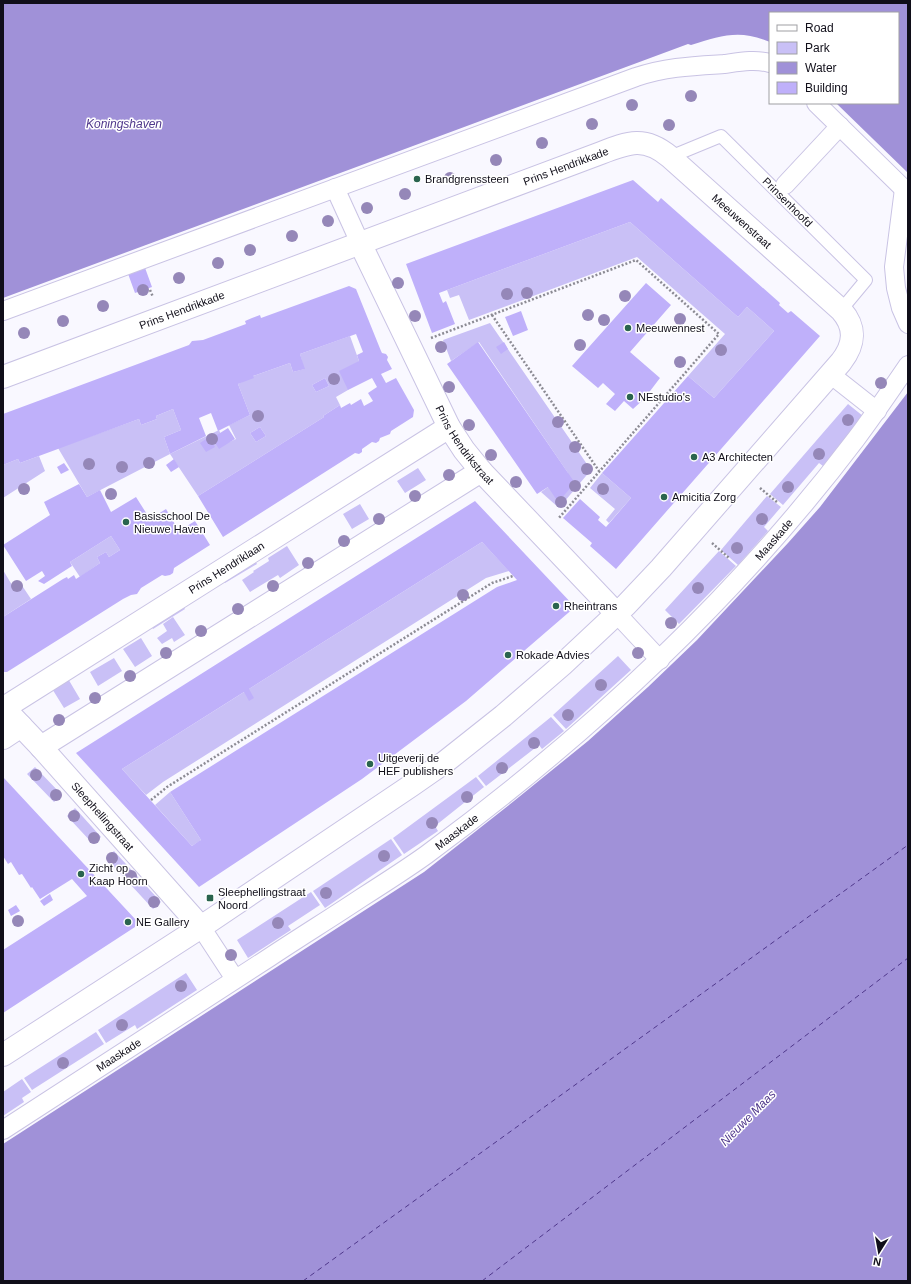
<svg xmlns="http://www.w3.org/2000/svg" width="911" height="1284" viewBox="0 0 911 1284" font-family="Helvetica,sans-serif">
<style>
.green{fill:#c9c0f6;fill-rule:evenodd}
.water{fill:#a091d8}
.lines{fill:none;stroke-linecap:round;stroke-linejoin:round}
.ferry{stroke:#4f378b;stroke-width:1;stroke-dasharray:5 4;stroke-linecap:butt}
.building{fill:#bfb0fa;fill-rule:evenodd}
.service-casing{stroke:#c9c3e4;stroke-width:14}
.pedestrian-casing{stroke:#c9c3e4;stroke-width:20}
.minor-casing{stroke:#c9c3e4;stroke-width:24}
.path{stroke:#8c8b94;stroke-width:2.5;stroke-dasharray:2 2;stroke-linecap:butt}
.service{stroke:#fff;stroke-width:12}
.pedestrian{stroke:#fff;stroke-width:18}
.minor{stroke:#fff;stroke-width:22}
.tree{fill:#9587b8}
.poi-dot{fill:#2a644e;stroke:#fff;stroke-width:1.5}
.labels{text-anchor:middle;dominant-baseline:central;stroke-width:3;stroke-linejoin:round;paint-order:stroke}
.street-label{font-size:11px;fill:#100e19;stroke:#fff}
.poi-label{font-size:11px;fill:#100e19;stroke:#fff;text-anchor:start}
.water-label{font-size:12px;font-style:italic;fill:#4f378b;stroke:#fff}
</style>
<rect width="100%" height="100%" fill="#f9f8ff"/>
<path class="green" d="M 630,222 L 738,317 L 747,307 L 774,331 L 714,398 L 688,376 L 725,334 L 637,257 L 469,320 L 459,295 L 450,298 L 447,290 Z
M 490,323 L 591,470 L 559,508 L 541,492 L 568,473 L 479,342 L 451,361 L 443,340 Z
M 350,336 L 359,361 L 348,390 L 336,397 L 340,405 L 323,416 L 324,417 L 198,496 L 170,454 L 87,497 L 58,448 L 139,419 L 141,425 L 157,419 L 156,416 L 173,409 L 181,430 L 164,437 L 170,454 L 219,430 L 225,444 L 236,439 L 229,425 L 250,415 L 238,384 L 253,376 L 290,363 L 293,372 L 304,369 L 300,354 ZM 325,378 L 329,386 L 316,392 L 312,385 ZM 260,427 L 266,436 L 256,442 L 250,433 Z
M 848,404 L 863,416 L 823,466 L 819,463 L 783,505 L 770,494 Z
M 39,456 L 45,471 L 3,498 L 3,465 L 18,459 L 20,463 Z
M 418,468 L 426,480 L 405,493 L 397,481 Z
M 602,473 L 631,498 L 609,523 L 606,520 L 615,509 L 590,488 Z
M 767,496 L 781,507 L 764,527 L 768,531 L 738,565 L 721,550 Z
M 360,504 L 369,519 L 352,529 L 343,514 Z
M 111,536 L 120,550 L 109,557 L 106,552 L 97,557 L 100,563 L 80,577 L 70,562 Z
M 482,542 L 509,571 L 486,578 L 163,782 L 146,795 L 122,769 Z
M 287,546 L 299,565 L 280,578 L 278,575 L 250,592 L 242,580 L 254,572 L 253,571 L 269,561 L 268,558 Z
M 719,551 L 736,566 L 679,624 L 665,610 Z
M 254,559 L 257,564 L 225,583 L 222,578 Z
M 3,570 L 12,585 L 19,581 L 31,599 L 3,617 Z
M 182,604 L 185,609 L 153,629 L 150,624 Z
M 173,617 L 185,635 L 174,642 L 172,638 L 162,644 L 157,638 L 167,631 L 163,624 Z
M 141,638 L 152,656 L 135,667 L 123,649 Z
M 618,656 L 631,670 L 566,729 L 553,715 Z
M 114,658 L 122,671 L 98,686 L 90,672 Z
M 67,677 L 80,699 L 64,708 L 51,687 Z
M 551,717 L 564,731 L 542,749 L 539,745 L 486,786 L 478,776 Z
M 35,767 L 62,795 L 54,802 L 27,774 Z
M 476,777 L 484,787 L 435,826 L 438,831 L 404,854 L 393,838 Z
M 170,792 L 201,840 L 192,846 L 155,805 Z
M 75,808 L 101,837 L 93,844 L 67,816 Z
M 391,839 L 402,855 L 325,908 L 313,891 Z
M 114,851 L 161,902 L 153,909 L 106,858 Z
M 311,892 L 320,905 L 288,926 L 291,930 L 248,958 L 237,940 Z
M 186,973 L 197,990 L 137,1029 L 135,1025 L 106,1043 L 98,1030 Z
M 96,1032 L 104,1044 L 32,1090 L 24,1078 Z
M 22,1079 L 31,1092 L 22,1098 L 24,1102 L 3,1116 L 3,1092 Z"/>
<path class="water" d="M 3,3 L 908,3 L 908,173 L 836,103 L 898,103 L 898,13 L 770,13 L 770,42 C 739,29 721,36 691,45 L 688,44 L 3,298 Z
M 908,392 L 908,1281 L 3,1281 L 3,1144 L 424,872 L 514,801 L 588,741 L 648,687 L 697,640 L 788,543 L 820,507 Z"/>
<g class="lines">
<path class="ferry" d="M 303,1281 L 908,845
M 482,1281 L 908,958"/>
</g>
<path class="building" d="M 633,180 L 658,202 L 661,198 L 780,303 L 779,305 L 788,313 L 791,311 L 820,336 L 616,569 L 590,546 L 592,543 L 563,518 L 580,499 L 600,517 L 598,520 L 606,527 L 631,498 L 602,473 L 688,376 L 714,398 L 774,331 L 747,307 L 738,317 L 630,222 L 439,293 L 443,303 L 446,301 L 455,324 L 432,333 L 406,264 Z
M 144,265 L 152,287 L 135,293 L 127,271 Z
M 646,283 L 671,305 L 630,352 L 660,378 L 644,399 L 633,409 L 624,401 L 615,411 L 606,404 L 615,394 L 603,383 L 598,388 L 572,366 Z
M 349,286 L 356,289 L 381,351 L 382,353 L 386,354 L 388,357 L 387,360 L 392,369 L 381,374 L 386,383 L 396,378 L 414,410 L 413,417 L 391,431 L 390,434 L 380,438 L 379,441 L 376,443 L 372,442 L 362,449 L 362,452 L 359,454 L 355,453 L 223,537 L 198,496 L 324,417 L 323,416 L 340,405 L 341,408 L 350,403 L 351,405 L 361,399 L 364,406 L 373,401 L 368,393 L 377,387 L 372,378 L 348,390 L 339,371 L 359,361 L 357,355 L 363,352 L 356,334 L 300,354 L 305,369 L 293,372 L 290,363 L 253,376 L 254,378 L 238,384 L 250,415 L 218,431 L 211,413 L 199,418 L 206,436 L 170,454 L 164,437 L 181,430 L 173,409 L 156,416 L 157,419 L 141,425 L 139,419 L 20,463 L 18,459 L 3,465 L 3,414 L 189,345 L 192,341 L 203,340 L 246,324 L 245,321 L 252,318 L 260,315 L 261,318 Z
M 521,311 L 528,330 L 513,336 L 505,317 Z
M 478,342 L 575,483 L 558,502 L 548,487 L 537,494 L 447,364 Z
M 504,342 L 508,349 L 501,354 L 496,347 Z
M 325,378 L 329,386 L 316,392 L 312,385 Z
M 260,427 L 266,436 L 256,442 L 250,433 Z
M 228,428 L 235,439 L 219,449 L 212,438 Z
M 209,437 L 215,447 L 206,452 L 200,443 Z
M 174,459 L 179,467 L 171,472 L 166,465 Z
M 64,463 L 69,470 L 61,474 L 57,467 Z
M 79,484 L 87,497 L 100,490 L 111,512 L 136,497 L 150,519 L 166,509 L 179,531 L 195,521 L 210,545 L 174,568 L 173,573 L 170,575 L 165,576 L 162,575 L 141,588 L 137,594 L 131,595 L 123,599 L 7,672 L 3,672 L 3,617 L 63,579 L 67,577 L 68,579 L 74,575 L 76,579 L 100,563 L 97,557 L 106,552 L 109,557 L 120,550 L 111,536 L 70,562 L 72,566 L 44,584 L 38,581 L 45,576 L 42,571 L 26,581 L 3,545 L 50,515 L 44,502 Z
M 475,501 L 575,607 L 466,701 L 362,779 L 199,887 L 76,753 ZM 482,542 L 517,580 L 497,587 L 170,792 L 201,840 L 199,841 L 192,846 L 122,769 L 244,692 L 249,701 L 254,698 L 249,689 Z
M 3,777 L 136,920 L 135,927 L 3,1013 L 3,950 L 87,896 L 72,879 L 40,899 L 32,887 L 31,888 L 22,874 L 19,875 L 11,862 L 8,864 L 3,856 Z
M 50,894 L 53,900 L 44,906 L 40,901 Z
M 16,905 L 20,911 L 11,916 L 8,910 Z"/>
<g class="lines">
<g class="service-casing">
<g id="service">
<path id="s1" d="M 670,157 L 721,136 L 866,280 L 841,310"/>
</g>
</g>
<g class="pedestrian-casing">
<g id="pedestrian">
<path d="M 816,103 L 908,193"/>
<path d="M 785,185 L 840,126"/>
<path d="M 335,188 L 360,243"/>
<path d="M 904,189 L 894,267 L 896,288 L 901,308 L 908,324"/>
<path d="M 3,311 L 636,77 C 666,67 692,66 724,64 C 739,62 755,59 770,63"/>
<path d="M 830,374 L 877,411"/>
<path d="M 617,614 L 660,660"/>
<path d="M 201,927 L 235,979"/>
<path id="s2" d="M 3,1130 C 92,1072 181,1014 270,957 C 300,937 331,918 361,898 C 383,884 405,870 426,855 C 587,736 735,599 856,439 C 874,415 891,390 908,365"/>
</g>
</g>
<g class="minor-casing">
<g id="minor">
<path id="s3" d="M 360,243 L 449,427 L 464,450 L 481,471 L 617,614"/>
<path id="s4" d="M 3,377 L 601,153 C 629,142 645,136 670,157 L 841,310 C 856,327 855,344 841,362 L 661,568 L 626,605 L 562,665 L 503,716 L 445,762 L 412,785 L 201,927 L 3,1055"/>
<path id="s5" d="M 3,707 L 41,747 L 201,927"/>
<path id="s6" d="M 4,708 L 449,427"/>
<path d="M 3,738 L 21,726"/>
<path d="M 41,747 L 481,471"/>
</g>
</g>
<path class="path" d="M 150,290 L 153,297
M 492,315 L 599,471
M 431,338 L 636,260 L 719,334 L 558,519
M 760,488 L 778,503
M 712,543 L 729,558
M 151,800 L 167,787 L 492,583 L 513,576"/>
<use href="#service" class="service"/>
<use href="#pedestrian" class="pedestrian"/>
<use href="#minor" class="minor"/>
</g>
<g class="tree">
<circle cx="691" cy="96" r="6"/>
<circle cx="632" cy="105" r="6"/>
<circle cx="592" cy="124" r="6"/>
<circle cx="669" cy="125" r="6"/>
<circle cx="542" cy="143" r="6"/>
<circle cx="496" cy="160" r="6"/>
<circle cx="450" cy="178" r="6"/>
<circle cx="405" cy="194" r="6"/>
<circle cx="367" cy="208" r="6"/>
<circle cx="328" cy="221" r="6"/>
<circle cx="292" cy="236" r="6"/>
<circle cx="250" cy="250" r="6"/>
<circle cx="218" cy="263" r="6"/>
<circle cx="179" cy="278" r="6"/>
<circle cx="398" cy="283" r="6"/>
<circle cx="143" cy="290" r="6"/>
<circle cx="527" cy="293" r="6"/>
<circle cx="507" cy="294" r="6"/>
<circle cx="625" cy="296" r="6"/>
<circle cx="103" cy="306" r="6"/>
<circle cx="588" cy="315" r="6"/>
<circle cx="415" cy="316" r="6"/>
<circle cx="680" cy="319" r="6"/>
<circle cx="604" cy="320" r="6"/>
<circle cx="63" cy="321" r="6"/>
<circle cx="24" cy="333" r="6"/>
<circle cx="580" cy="345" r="6"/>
<circle cx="441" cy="347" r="6"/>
<circle cx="721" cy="350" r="6"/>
<circle cx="680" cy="362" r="6"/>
<circle cx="334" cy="379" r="6"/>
<circle cx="881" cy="383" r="6"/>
<circle cx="449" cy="387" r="6"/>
<circle cx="258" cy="416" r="6"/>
<circle cx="848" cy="420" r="6"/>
<circle cx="558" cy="422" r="6"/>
<circle cx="469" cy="425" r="6"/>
<circle cx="212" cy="439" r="6"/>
<circle cx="575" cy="447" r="6"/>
<circle cx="819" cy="454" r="6"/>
<circle cx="491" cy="455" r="6"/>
<circle cx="149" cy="463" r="6"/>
<circle cx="89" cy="464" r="6"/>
<circle cx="122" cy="467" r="6"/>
<circle cx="587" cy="469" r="6"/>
<circle cx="449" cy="475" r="6"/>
<circle cx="516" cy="482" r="6"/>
<circle cx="575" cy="486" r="6"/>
<circle cx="788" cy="487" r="6"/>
<circle cx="24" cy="489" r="6"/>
<circle cx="603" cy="489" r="6"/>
<circle cx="111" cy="494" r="6"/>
<circle cx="415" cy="496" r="6"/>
<circle cx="561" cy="502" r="6"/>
<circle cx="379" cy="519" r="6"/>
<circle cx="762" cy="519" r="6"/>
<circle cx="344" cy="541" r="6"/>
<circle cx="737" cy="548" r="6"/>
<circle cx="308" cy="563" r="6"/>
<circle cx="17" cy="586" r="6"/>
<circle cx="273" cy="586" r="6"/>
<circle cx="698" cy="588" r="6"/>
<circle cx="463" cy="595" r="6"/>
<circle cx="238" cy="609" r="6"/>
<circle cx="671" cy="623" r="6"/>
<circle cx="201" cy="631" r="6"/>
<circle cx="166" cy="653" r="6"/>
<circle cx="638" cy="653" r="6"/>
<circle cx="130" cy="676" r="6"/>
<circle cx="601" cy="685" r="6"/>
<circle cx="95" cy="698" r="6"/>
<circle cx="568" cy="715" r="6"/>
<circle cx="59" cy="720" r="6"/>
<circle cx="534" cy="743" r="6"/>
<circle cx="502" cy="768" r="6"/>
<circle cx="36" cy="775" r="6"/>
<circle cx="56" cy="795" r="6"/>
<circle cx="467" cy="797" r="6"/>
<circle cx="74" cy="816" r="6"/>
<circle cx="432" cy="823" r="6"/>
<circle cx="94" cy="838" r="6"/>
<circle cx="384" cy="856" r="6"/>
<circle cx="112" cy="858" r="6"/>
<circle cx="131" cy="876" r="6"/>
<circle cx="326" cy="893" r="6"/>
<circle cx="154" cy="902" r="6"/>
<circle cx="18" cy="921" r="6"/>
<circle cx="278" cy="923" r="6"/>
<circle cx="231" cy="955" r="6"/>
<circle cx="181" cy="986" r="6"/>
<circle cx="122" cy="1025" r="6"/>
<circle cx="63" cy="1063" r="6"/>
</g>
<g class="poi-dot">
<circle cx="417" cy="179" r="4"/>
<circle cx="628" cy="328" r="4"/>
<circle cx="630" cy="397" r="4"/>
<circle cx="694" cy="457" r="4"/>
<circle cx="664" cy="497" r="4"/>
<circle cx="126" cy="522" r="4"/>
<circle cx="556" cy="606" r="4"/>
<circle cx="508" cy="655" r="4"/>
<circle cx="370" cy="764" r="4"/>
<circle cx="81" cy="874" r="4"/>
<rect x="206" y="894" width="8" height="8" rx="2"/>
<circle cx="128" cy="922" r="4"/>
</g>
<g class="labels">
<g class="street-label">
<text stroke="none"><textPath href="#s4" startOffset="601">Prins Hendrikkade</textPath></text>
<text stroke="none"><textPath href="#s1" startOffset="149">Prinsenhoofd</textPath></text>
<text stroke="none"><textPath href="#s4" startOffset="809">Meeuwenstraat</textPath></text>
<text stroke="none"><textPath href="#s4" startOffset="191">Prins Hendrikkade</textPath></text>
<text stroke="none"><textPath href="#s3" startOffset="228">Prins Hendrikstraat</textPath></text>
<text stroke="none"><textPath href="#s2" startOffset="975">Maaskade</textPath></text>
<text stroke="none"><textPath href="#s6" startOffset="263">Prins Hendriklaan</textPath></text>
<text stroke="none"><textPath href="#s5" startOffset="148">Sleephellingstraat</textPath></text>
<text stroke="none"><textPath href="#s2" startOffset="543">Maaskade</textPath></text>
<text stroke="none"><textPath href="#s2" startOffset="138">Maaskade</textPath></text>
</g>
<g class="poi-label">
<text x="425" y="179">Brandgrenssteen</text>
<text x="636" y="328">Meeuwennest</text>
<text x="638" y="397">NEstudio's</text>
<text x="702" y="457">A3 Architecten</text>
<text x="672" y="497">Amicitia Zorg</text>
<text x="134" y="516">Basisschool De<tspan x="134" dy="13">Nieuwe Haven</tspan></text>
<text x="564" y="606">Rheintrans</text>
<text x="516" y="655">Rokade Advies</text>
<text x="378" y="758">Uitgeverij de<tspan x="378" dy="13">HEF publishers</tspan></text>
<text x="89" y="868">Zicht op<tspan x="89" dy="13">Kaap Hoorn</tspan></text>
<text x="218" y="892">Sleephellingstraat<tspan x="218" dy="13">Noord</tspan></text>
<text x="136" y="922">NE Gallery</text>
</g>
<g class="water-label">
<text x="124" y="124">Koningshaven</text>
<text transform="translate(748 1118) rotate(-45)">Nieuwe Maas</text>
</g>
</g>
<rect width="911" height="1284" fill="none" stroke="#100e19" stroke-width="8"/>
<rect x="769" y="12" width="130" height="92" fill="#ffffff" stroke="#9f9fa3"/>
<rect x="777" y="25" width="20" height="6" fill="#ffffff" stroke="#9f9fa3"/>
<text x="805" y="32" font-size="12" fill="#100e19">Road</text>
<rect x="777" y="42" width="20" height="12" fill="#c9c0f6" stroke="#9f9fa3"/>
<text x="805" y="52" font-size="12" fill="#100e19">Park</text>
<rect x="777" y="62" width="20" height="12" fill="#a091d8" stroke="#9f9fa3"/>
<text x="805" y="72" font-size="12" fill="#100e19">Water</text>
<rect x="777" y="82" width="20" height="12" fill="#bfb0fa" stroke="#9f9fa3"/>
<text x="805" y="92" font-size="12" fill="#100e19">Building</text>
<g transform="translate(879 1252) rotate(191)" stroke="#ffffff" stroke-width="3" paint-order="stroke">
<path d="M0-3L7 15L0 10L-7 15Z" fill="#100e19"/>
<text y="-6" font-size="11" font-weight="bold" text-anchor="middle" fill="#100e19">N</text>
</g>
</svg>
